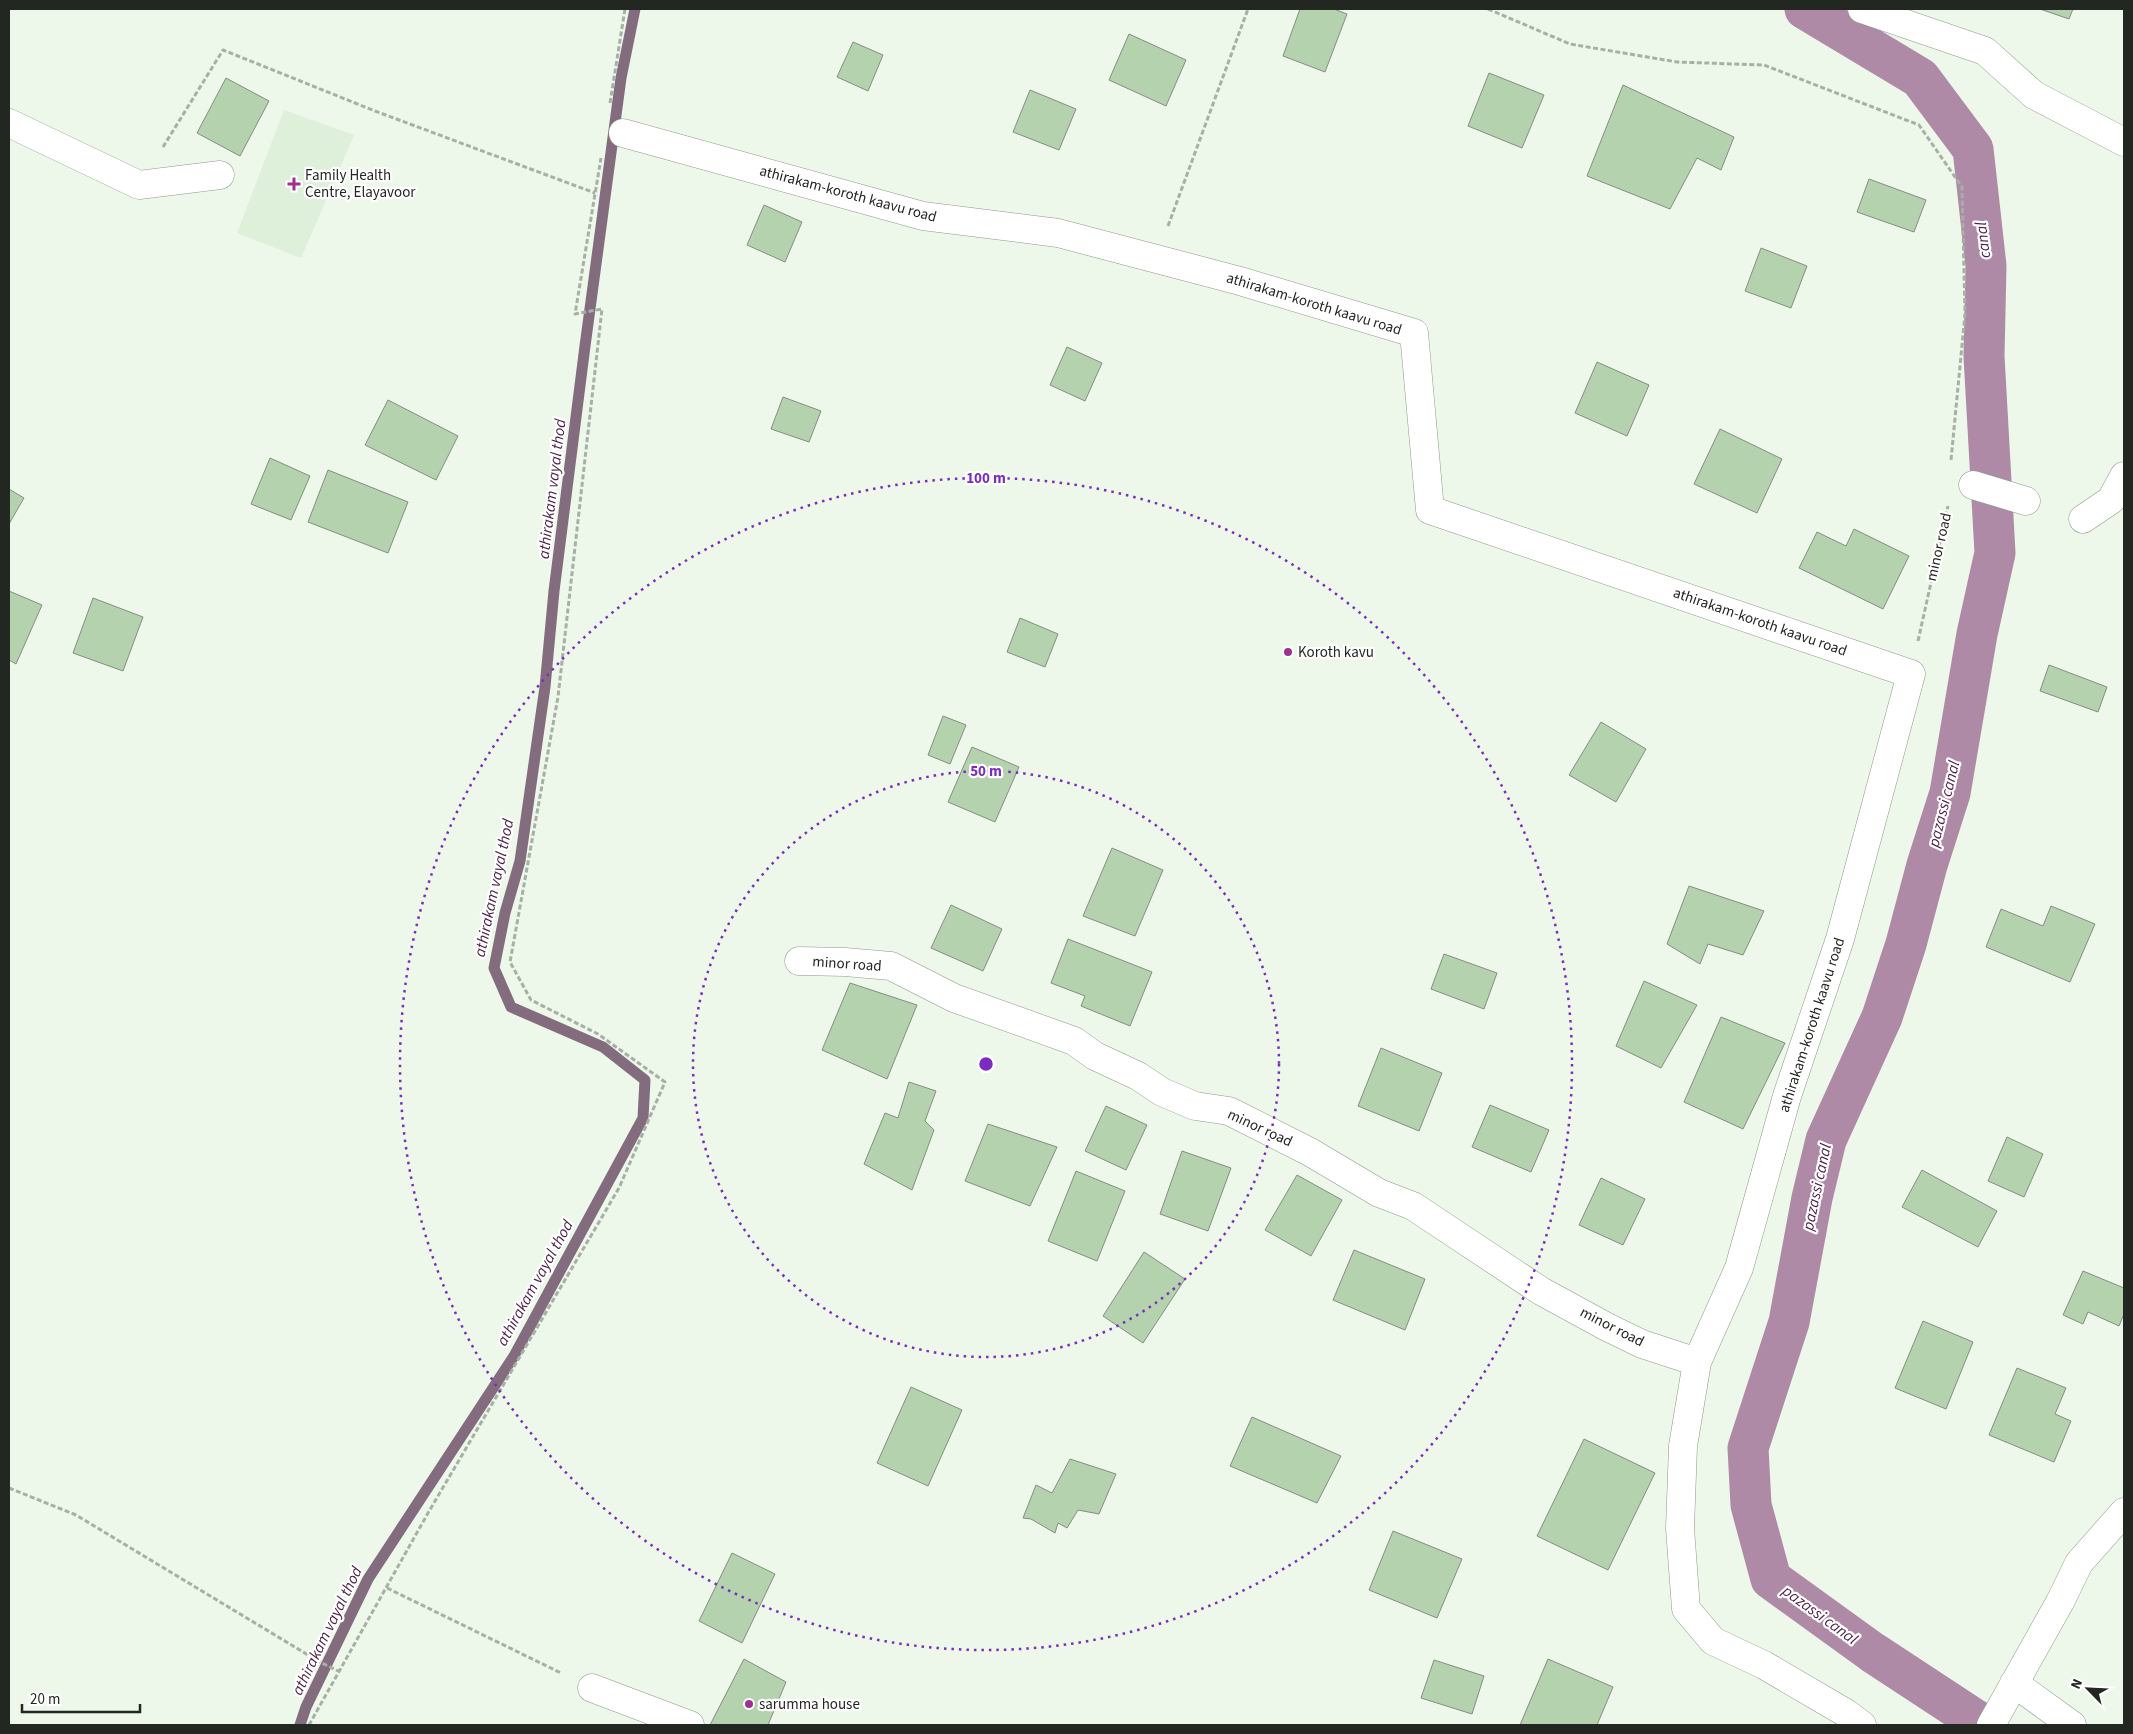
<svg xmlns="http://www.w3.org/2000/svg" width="2133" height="1734" viewBox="0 0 2133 1734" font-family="'Source Sans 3',sans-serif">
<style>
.built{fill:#deefda}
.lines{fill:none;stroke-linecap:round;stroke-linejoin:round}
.stream{stroke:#846c7f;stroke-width:11}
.canal{stroke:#ae8aa7;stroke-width:41}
.building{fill:#b5d2ae;stroke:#838e80}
.street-casing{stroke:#8e998b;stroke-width:29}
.path{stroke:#a7b0a5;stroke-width:3;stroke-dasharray:5 2.5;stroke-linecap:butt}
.street{stroke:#fff;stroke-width:28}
.ring{fill:none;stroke:#7b2cbf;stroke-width:2.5;stroke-dasharray:2.5 5}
.poi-dot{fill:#9e3191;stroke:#fff;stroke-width:2}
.labels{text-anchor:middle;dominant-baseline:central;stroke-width:4.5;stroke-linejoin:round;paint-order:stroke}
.poi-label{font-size:15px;fill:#232722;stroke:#fff;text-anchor:start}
.street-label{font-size:15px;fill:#232722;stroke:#fff}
.water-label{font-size:16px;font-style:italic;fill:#4c1e46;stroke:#fff}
.centre{fill:#7b2cbf;stroke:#fff;stroke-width:2.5}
.ring-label{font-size:15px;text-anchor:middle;font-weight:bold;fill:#7b2cbf;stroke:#fff;stroke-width:4.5;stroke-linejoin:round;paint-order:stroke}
</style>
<rect width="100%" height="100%" fill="#edf8ea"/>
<path class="built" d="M 284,110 L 354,135 L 301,258 L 237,233 Z"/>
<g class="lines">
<path class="stream" d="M 300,1725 L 306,1707 L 368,1579 L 514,1356 L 643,1118 L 645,1080 L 603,1047 L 511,1007 L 494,968 L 505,913 L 520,861 L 545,687 L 554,591 L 585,346 L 621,78 L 635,9"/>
<path class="canal" d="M 1805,9 L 1920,78 L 1973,149 L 1986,266 L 1984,356 L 1995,553 L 1977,634 L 1950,793 L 1927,865 L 1906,944 L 1882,1017 L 1826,1140 L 1812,1198 L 1789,1322 L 1748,1448 L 1751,1505 L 1771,1579 L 1872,1652 L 1983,1725"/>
</g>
<path class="building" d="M 1300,9 L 1334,9 L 1347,14 L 1325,72 L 1283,56 Z
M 2040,9 L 2073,9 L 2069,19 Z
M 1129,34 L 1186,60 L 1166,106 L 1109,80 Z
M 853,42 L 883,55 L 868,91 L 837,77 Z
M 1489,73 L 1544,95 L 1522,148 L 1468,126 Z
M 226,78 L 269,101 L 240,156 L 197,133 Z
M 1623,85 L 1734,137 L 1721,170 L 1697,158 L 1670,209 L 1587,176 Z
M 1030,90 L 1076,109 L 1059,150 L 1013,132 Z
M 1869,179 L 1926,200 L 1914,232 L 1857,212 Z
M 764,205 L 802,222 L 785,262 L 747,245 Z
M 1761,248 L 1807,266 L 1791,308 L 1745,291 Z
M 1067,347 L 1102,363 L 1085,401 L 1050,385 Z
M 1597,362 L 1649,385 L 1627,436 L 1575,413 Z
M 783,397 L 821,411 L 809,442 L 771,429 Z
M 388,400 L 458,436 L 436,480 L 365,445 Z
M 1720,429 L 1782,459 L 1757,513 L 1694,484 Z
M 270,458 L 310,476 L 291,520 L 251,504 Z
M 328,470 L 408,502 L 388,553 L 308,522 Z
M 9,489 L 24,498 L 9,524 Z
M 1854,529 L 1909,556 L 1883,609 L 1799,568 L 1817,532 L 1846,546 Z
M 9,591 L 42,605 L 16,664 L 9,660 Z
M 93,598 L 143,617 L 123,671 L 73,653 Z
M 1020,618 L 1058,634 L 1045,667 L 1007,652 Z
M 2049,665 L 2107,687 L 2098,712 L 2040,691 Z
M 943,716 L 966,725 L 950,764 L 928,755 Z
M 1601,722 L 1646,749 L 1616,802 L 1569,775 Z
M 972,747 L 1019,767 L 995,822 L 948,802 Z
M 1112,848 L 1163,870 L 1135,936 L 1083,916 Z
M 1689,886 L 1764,911 L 1743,955 L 1708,944 L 1700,964 L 1667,944 Z
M 951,905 L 1002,929 L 983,971 L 931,948 Z
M 2051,906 L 2095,924 L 2070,982 L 1986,947 L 2001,909 L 2043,926 Z
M 1068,939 L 1152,972 L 1130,1026 L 1081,1006 L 1085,996 L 1051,983 Z
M 1444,954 L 1497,973 L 1484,1009 L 1431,989 Z
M 1644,981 L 1697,1005 L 1661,1068 L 1616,1046 Z
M 850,983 L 917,1005 L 887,1079 L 822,1050 Z
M 1721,1017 L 1785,1043 L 1743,1129 L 1684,1102 Z
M 1381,1048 L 1442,1073 L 1419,1131 L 1358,1106 Z
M 909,1082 L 936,1091 L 925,1121 L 934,1130 L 912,1190 L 864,1164 L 885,1113 L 898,1118 Z
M 1490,1105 L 1549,1130 L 1531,1172 L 1472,1147 Z
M 1106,1106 L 1147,1125 L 1126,1170 L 1085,1151 Z
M 988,1124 L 1057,1147 L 1030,1206 L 965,1181 Z
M 2007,1137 L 2043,1154 L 2024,1197 L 1988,1181 Z
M 1182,1151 L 1231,1168 L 1208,1231 L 1160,1214 Z
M 1922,1170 L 1997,1211 L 1978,1247 L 1902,1207 Z
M 1076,1171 L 1125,1191 L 1097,1261 L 1048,1241 Z
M 1297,1175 L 1342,1200 L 1311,1256 L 1265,1230 Z
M 1601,1178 L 1645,1199 L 1623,1245 L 1579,1225 Z
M 1354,1250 L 1425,1279 L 1405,1330 L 1333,1300 Z
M 1144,1252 L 1185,1279 L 1143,1343 L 1103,1316 Z
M 2083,1271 L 2124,1288 L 2124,1314 L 2119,1326 L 2088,1312 L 2083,1324 L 2063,1315 Z
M 1923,1321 L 1973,1342 L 1946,1409 L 1895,1388 Z
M 2017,1368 L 2066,1388 L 2055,1414 L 2071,1421 L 2054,1462 L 1989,1435 Z
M 911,1387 L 962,1410 L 928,1486 L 877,1463 Z
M 1252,1417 L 1341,1456 L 1317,1503 L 1230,1466 Z
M 1584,1439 L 1655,1473 L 1608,1570 L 1537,1536 Z
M 1070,1459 L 1116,1474 L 1099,1514 L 1078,1510 L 1067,1528 L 1058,1523 L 1055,1533 L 1031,1519 L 1023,1518 L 1036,1485 L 1052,1493 Z
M 1393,1531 L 1462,1559 L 1437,1618 L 1369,1590 Z
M 732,1553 L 775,1574 L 742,1643 L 699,1621 Z
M 744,1659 L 786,1682 L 768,1725 L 710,1725 Z
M 1548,1659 L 1613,1687 L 1597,1725 L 1520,1725 Z
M 1434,1660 L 1484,1676 L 1472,1714 L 1421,1698 Z"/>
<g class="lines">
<g class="street-casing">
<path id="street" d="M 1862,9 L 1985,51 L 2034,95 L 2124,142
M 9,123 L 139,185 L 220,175
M 623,133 L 923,216 L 1058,233 L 1240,281 L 1414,333 L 1430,510 L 1911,674 L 1840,939 L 1787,1096 L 1739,1268 L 1697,1362 L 1683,1446 L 1680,1528 L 1686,1609 L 1713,1641 L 1764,1665 L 1846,1713 L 1862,1725
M 1973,485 L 2026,501
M 2083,519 L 2111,500 L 2124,476
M 799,961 L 845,962 L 891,966 L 954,998 L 1074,1041 L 1095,1056 L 1138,1076 L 1162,1092 L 1195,1106 L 1229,1111 L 1310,1152 L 1379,1193 L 1413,1206 L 1541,1291 L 1607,1327 L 1642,1344 L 1697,1362
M 2014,1683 L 2072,1725
M 592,1688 L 690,1725
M 1991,1725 L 2060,1602 L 2079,1563 L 2124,1512"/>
</g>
<path class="path" d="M 1488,9 L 1570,44 L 1677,62 L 1764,65 L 1919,125 L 1962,187 L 1965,314 L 1951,460
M 610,103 L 625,9
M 163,147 L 223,50 L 375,111 L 595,193
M 1168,226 L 1248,9
M 1918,641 L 1948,506
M 9,1488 L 76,1515 L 318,1661 L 340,1672
M 387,1588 L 561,1673
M 309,1725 L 428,1513 L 619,1188 L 665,1082 L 598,1034 L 531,1000 L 510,962 L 558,697 L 602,309 L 575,314 L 601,158"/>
<use href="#street" class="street"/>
</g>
<g class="ring">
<circle cx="986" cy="1064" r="293"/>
<circle cx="986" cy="1064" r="586"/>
</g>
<g class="poi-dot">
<path d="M291.5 176.5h5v5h5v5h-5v5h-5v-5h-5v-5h5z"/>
<circle cx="1288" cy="652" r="5"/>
<circle cx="749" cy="1704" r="5"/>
</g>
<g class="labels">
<g class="poi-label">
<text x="305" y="175">Family Health<tspan x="305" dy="17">Centre, Elayavoor</tspan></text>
<text x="1298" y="652">Koroth kavu</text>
<text x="759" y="1704">sarumma house</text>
</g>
<g class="street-label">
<text transform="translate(848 194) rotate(15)">athirakam-koroth kaavu road</text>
<text transform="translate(1314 304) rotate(17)">athirakam-koroth kaavu road</text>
<text transform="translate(1939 547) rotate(-77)">minor road</text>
<text transform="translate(1760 622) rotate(19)">athirakam-koroth kaavu road</text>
<text transform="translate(847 964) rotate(4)">minor road</text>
<text transform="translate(1812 1025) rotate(-72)">athirakam-koroth kaavu road</text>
<text transform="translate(1260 1128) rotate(25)">minor road</text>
<text transform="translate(1612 1327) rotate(27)">minor road</text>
</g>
<g class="water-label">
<text transform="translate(1983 240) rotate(-97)">canal</text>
<text transform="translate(552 489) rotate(-83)">athirakam vayal thod</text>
<text transform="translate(1944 804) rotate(-76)">pazassi canal</text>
<text transform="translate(494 888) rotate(-78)">athirakam vayal thod</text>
<text transform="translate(1817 1187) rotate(-78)">pazassi canal</text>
<text transform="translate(535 1283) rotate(-61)">athirakam vayal thod</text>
<text transform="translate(1820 1615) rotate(36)">pazassi canal</text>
<text transform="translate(327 1631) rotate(-64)">athirakam vayal thod</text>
</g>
</g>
<circle cx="986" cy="1064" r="8" class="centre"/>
<g class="ring-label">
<text x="986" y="483">100 m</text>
<text x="986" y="776">50 m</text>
</g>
<rect width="2133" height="1734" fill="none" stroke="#232722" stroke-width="20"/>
<g transform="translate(2088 1689) rotate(294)" stroke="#ffffff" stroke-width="4" paint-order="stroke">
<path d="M0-4L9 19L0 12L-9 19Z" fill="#232722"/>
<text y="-8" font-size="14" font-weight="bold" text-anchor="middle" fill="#232722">N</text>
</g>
<path d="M22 1704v8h118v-8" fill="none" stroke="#232722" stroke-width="2.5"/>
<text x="30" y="1704" font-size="15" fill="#232722" stroke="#ffffff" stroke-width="4" paint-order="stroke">20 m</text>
</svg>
